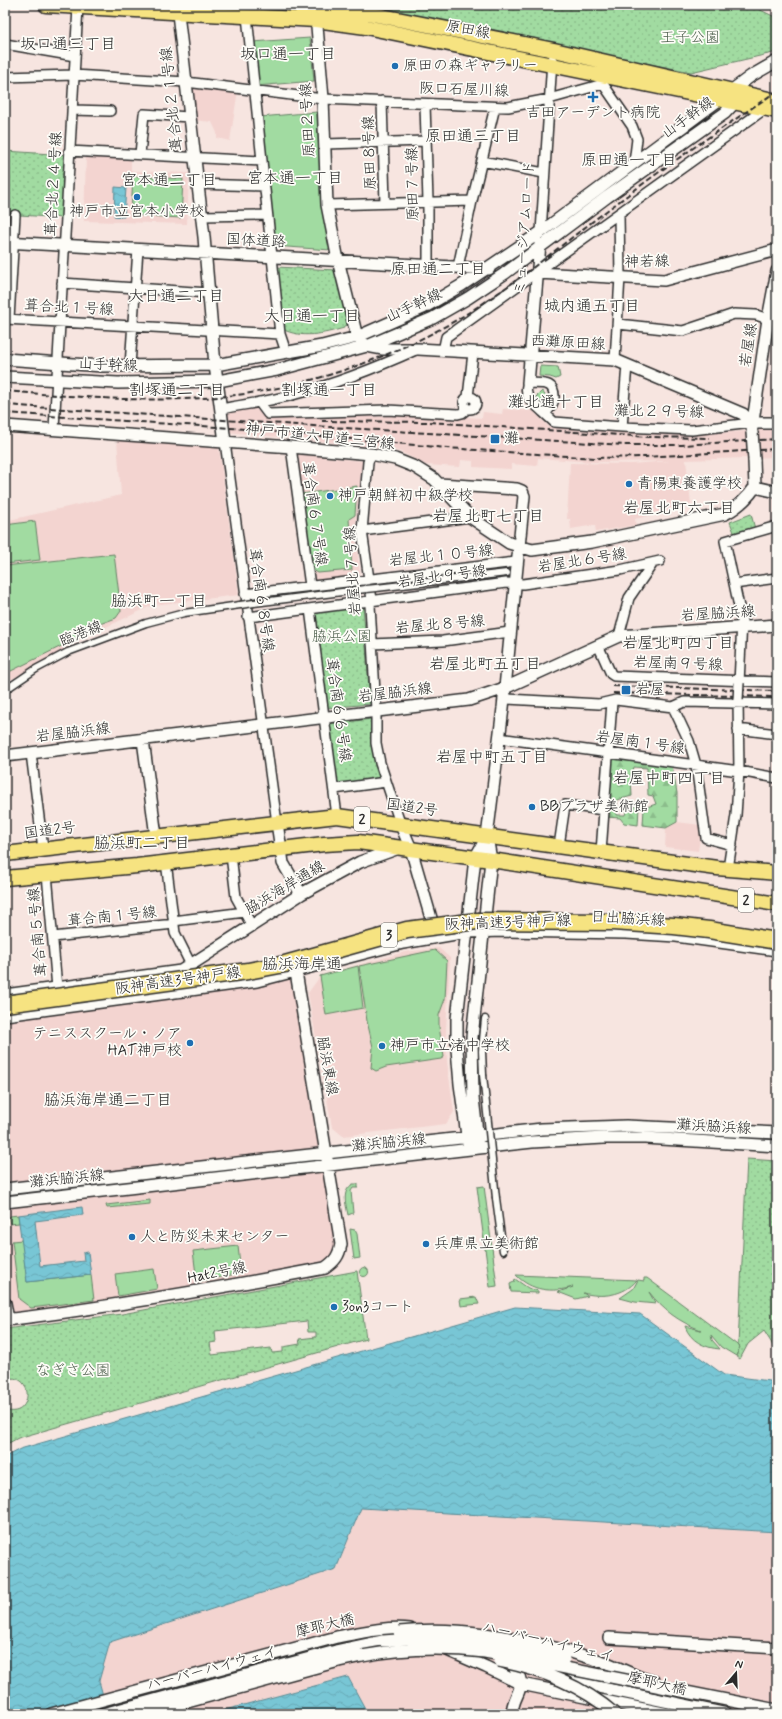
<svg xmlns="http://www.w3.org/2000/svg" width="782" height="1719" viewBox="0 0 782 1719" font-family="Mynerve,'Klee One',sans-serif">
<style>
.built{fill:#f3d4d0}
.grass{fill:#a1dba1;stroke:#668366}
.forest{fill:url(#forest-firs);stroke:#668366}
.park{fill:url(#park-dots);stroke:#668366;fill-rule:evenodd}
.water{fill:url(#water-waves);stroke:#598891}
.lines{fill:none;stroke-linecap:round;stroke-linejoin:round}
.pedestrian-casing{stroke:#2b2b2b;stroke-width:9}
.minor-casing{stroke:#2b2b2b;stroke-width:12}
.tertiary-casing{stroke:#2b2b2b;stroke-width:14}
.primary-casing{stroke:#2b2b2b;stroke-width:17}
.trunk-casing{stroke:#2b2b2b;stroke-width:17}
.pedestrian{stroke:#fdfcf7;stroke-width:6}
.minor{stroke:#fdfcf7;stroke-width:9}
.tertiary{stroke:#fdfcf7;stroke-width:11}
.primary{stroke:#f6e381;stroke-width:14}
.trunk{stroke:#f6e381;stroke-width:14}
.rail{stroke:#2b2b2b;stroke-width:2;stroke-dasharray:6 3;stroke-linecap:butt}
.pedestrian-bridge-casing{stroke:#2b2b2b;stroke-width:9;stroke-linecap:butt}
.minor-bridge-casing{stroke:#2b2b2b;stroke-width:12;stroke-linecap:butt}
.tertiary-bridge-casing{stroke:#2b2b2b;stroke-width:14;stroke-linecap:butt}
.motorway-bridge-casing{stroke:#2b2b2b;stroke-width:19;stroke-linecap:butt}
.pedestrian-bridge{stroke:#fdfcf7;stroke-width:6}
.minor-bridge{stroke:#fdfcf7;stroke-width:9}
.tertiary-bridge{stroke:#fdfcf7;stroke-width:11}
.motorway-bridge{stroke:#f6e381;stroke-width:16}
.poi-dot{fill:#1f6fb2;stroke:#fdfcf7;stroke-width:1.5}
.labels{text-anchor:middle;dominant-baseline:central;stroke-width:3.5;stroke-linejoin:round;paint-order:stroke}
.shield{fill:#fdfcf7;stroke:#6a6a68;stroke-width:1}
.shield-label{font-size:14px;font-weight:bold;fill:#2b2b2b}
.street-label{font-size:15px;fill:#2b2b2b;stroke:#fdfcf7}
.park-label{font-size:15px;fill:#4e604e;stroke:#fdfcf7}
.poi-label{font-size:15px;fill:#2b2b2b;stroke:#fdfcf7;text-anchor:start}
.neighbourhood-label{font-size:16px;fill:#2b2b2b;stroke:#fdfcf7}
</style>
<defs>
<pattern id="forest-firs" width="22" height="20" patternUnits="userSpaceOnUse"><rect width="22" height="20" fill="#a1dba1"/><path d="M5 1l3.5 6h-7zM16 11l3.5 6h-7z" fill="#8bbc8b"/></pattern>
<pattern id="park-dots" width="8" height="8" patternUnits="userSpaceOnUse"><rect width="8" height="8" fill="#a1dba1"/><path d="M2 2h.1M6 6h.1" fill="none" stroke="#8bbc8b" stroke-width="1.8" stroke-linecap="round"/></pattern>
<pattern id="water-waves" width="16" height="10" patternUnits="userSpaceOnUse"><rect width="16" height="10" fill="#78c6d5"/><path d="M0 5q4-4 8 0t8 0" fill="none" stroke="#68aab7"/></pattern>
</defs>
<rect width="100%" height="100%" fill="#f7e5e0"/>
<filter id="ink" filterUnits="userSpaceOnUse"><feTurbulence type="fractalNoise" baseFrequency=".025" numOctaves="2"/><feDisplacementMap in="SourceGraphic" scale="8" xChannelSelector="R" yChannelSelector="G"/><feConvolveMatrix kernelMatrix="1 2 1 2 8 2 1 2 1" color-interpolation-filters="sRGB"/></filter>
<g filter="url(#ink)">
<path class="built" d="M 188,84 L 238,90 L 230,141 L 217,138 L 217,133 L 212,122 L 193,120 Z
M 86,156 L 131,157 L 131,171 L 189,173 L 187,224 L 84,221 Z
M 253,407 L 265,416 L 384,417 L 387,412 L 482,418 L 483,412 L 502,414 L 503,409 L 533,411 L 549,427 L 689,435 L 777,429 L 777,457 L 686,460 L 691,504 L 679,509 L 635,519 L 636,525 L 596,532 L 595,525 L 571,529 L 570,519 L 567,519 L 570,463 L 631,464 L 670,461 L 592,462 L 538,458 L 537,466 L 511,464 L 511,469 L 473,467 L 473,461 L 461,460 L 460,467 L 426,465 L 401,452 L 382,447 L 227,432 L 228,411 Z
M 117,440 L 216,447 L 219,448 L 239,595 L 153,605 L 66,646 L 64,652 L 8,681 L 5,685 L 5,521 L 121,495 Z
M 295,454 L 362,461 L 355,531 L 360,573 L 357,577 L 315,583 L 311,580 Z
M 677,822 L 701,825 L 703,838 L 700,838 L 698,851 L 665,847 L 666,828 Z
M 439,948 L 450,958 L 450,963 L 446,1029 L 447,1062 L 454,1112 L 446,1124 L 343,1136 L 332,1127 L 308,993 L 321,975 L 405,952 Z
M 296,972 L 338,1221 L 334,1262 L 5,1320 L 5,1015 Z
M 361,1508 L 777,1532 L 777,1714 L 368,1714 L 348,1677 L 210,1714 L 108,1714 L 99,1681 L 110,1642 L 336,1569 Z"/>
<path class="grass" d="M 310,38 L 314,81 L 255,86 L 252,42 Z
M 317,112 L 321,198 L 331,250 L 273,246 L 260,117 Z
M 133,176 L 183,179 L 181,218 L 131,215 Z
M 540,366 L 558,367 L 560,377 L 556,379 L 550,377 L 539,376 Z
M 542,391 L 547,398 L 546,402 L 543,404 L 534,399 Z
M 357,486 L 355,515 L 349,519 L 352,570 L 318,573 L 313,570 L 302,494 Z
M 35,521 L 40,560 L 5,564 L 5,525 Z
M 114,554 L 121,611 L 116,618 L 97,625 L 98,628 L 5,674 L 5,566 Z
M 435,950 L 447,961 L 445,999 L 439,1015 L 439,1027 L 444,1057 L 441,1059 L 386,1067 L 376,1071 L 371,1068 L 373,1047 L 367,1021 L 359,966 Z
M 358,966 L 363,1008 L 326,1015 L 320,976 Z
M 353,1184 L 358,1184 L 358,1188 L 353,1188 L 351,1191 L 353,1213 L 348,1215 C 346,1204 341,1191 353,1184 Z
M 484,1186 L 497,1286 L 490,1287 L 477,1187 Z
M 150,1200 L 150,1204 L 107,1208 L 106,1205 Z
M 18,1215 L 19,1223 L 10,1224 L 9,1219 L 10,1216 Z
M 350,1229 L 355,1230 L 357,1234 L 360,1258 L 354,1259 Z
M 22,1240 L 27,1282 L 91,1275 L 94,1300 L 31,1308 L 19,1299 L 12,1241 Z
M 238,1246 L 241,1273 L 197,1282 L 193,1251 Z
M359.5 1272a4.5 4.5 0 1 1 9 0a4.5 4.5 0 1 1-9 0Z
M 154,1269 L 157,1289 L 118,1296 L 115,1274 Z
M 516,1275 L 637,1280 C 624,1296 601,1298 583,1293 L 588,1296 L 576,1299 L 558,1292 L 573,1287 C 552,1293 531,1291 516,1275 Z
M 644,1278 L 647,1278 L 740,1347 L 736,1356 L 721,1347 L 711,1335 L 712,1340 L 720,1349 C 705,1348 690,1341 685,1326 L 701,1330 C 679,1322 663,1310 649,1292 L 656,1304 L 635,1302 L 620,1298 L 633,1289 L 638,1280 L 644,1281 Z
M 515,1279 L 528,1288 L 538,1291 L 538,1293 L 511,1292 L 510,1284 L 514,1282 Z
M 476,1297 L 479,1304 L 461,1306 L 460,1299 Z"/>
<path class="forest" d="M 612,756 L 672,765 L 677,793 L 677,822 L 666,828 L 643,825 L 644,808 L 656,804 L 653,796 L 648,795 L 647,768 L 634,767 L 631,778 L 632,796 L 617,800 L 617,815 L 625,815 L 628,806 L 639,807 L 638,825 L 624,823 L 620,818 L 606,817 Z"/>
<path class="park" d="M 346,5 L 750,5 L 777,18 L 777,52 L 691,72 Z
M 5,151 L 67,155 L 64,218 L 5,214 Z
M 276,267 L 336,270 L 349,324 L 344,326 L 344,328 C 323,334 302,339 282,329 Z
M 751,514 L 755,529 L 735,535 L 730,522 Z
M 363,604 L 370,704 L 326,708 L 315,613 Z
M 372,719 L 371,743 L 380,781 L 336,786 L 329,724 Z
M 747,1159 L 777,1161 L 777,1355 L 771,1342 L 764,1331 L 748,1344 L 740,1359 L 736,1356 L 740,1347 L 738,1345 Z
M 357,1271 L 366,1339 L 18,1438 L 5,1445 L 5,1410 C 33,1420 36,1371 5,1379 L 5,1329 L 122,1314 ZM 307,1321 L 308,1332 L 316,1332 L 316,1337 L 299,1339 L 300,1344 L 283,1347 L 283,1352 L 272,1353 L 271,1348 L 212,1355 L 210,1343 L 216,1342 L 215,1331 Z"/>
<path class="water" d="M 115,187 L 126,188 L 124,217 L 114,216 Z
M 82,1207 L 83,1215 L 35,1221 L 40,1266 L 84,1261 L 83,1253 L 88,1252 L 91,1275 L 27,1282 L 18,1215 Z
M 515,1307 L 640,1314 L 724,1375 L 777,1382 L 777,1532 L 361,1508 L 336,1569 L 110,1642 L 99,1681 L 108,1714 L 5,1714 L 5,1457 L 20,1449 Z
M 348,1677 L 368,1714 L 210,1714 Z"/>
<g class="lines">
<g class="pedestrian-casing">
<path id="pedestrian" d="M 376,588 L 507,573
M 254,603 L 366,589
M 5,690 L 36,669 L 68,652 L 146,623 L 184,613 L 240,605
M 483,1075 L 482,1051 L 485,1019
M 496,1198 L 503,1251"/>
</g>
<g class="minor-casing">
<path id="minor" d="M 247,16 L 280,334 L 286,352
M 5,44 L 75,56
M 5,77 L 74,75 L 186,82 L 323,99 L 508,107 L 549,99 L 603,84 L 607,71
M 603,84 L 632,126 L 637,139 L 634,163
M 382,101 L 385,203
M 425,104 L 428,202 L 428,264
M 72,110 L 110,111
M 325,144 L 426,141
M 69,151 L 262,161
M 140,154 L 144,114 L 189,117
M 482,161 L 544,173
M 197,184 L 264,186
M 327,205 L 472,201
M 201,216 L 267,215
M 541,232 L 552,60
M 458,267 L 472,201 L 495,107
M 62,283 L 209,293
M 5,319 L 280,334
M 9,319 L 15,215
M 618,324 L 683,331 L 734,314 L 756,315 L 768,319 L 777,319
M 443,351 L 446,337 L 766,108
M 615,360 L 620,277 L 619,214
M 130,366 L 138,249
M 528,383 C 541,384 555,380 554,398 C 553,405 551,407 546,412 L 543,412 C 534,403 522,397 528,383 Z
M464 403a6 6 0 1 1 12 0a6 6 0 1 1-12 0Z
M 468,397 L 473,353
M 259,402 L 268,414 L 387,410 L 458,414 L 462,413 L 467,409
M 221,409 C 246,404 272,401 296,394 C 339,383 378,367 418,349
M 543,412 L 554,422 L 622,427 L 692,430 L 752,423
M 622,427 L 627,365
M 54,429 L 78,7
M 225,442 L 277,823
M 291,447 L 310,586
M 371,454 L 368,462 L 362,531 L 372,600 L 370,605 L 376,710 L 376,743 L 380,763 L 400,823
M 362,531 L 470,517
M 734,584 L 777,578
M 245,594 L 516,562
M 310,609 L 337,816
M 248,617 L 506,583 L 523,584 L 620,570 L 660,561
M 619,636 L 629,598 L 653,563
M 372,644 L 443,641 L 510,632
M 598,645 L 611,674 L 614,676 L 777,682
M 739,683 L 742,621 L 725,541 L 777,526
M 505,691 L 507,699 L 599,704 L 616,700 L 673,707 L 684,702 L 777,704
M 673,707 L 689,741 L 696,765 L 706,838 L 732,845
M 738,729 L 777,734
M 499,738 L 739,771 L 777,778
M 31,753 L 43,849
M 334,789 L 386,782
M 559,846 L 565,805 L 604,810
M 601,852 L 612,702
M 231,855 L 236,897 L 252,926
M 166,862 L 175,933 L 191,965
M 728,869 L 736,815 L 739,771 L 738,700
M 47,874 L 57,988
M 173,921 L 245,912
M 53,937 L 174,924"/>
</g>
<g class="tertiary-casing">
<path id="tertiary" d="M 177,5 L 204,237 L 215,365 L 225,442
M 316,14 L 323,99 L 327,205 L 338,260 L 357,337 L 367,346 L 383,349 L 418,349 L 615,360 L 743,414 L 752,423
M 5,242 L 489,269
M 538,273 L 664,280 L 777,250
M 5,359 L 102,366 L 215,365 L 322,346 L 357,337 L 423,308 L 462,285 L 541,232 L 751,76 L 777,61
M 5,377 L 118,383 L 218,381 L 277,370 L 367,346 L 433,318 L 468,298 L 504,274 L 607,197 L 725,113 L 739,98
M 528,383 L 540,244
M 752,423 L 777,423
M 5,426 L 291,447 L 371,454 L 395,459 L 415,467 L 434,479 L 470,517 L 509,543 L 532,550 L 592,542 L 725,514 C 738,507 747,499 755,487
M 752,428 L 768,319 L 777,271
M 754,460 L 755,487 L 777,492
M 439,484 L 517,489 L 522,491 L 524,496 L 503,708 L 487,837 L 491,860 L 472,1037 L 473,1098 L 478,1141
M 143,740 L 156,836
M 5,756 L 469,700 L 505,688 L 619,636 L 777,625
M 277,823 L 283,863 L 301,894
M 400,823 L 411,849 L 435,932
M 5,995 L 181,971 L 301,894 L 360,862 L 399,848
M 5,1015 L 257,981 L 403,943 L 467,932 L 504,931 L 626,933 L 676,936 L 777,950
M 468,1143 L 460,1084 L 457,1049 L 457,1019 L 475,858 L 487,837
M 5,1189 L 542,1129 L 626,1126 L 777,1133
M 5,1202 L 532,1142 L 604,1138 L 645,1138 L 777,1146
M 5,1303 L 8,1320
M 5,1320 C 113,1307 219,1288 325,1268 C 335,1261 339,1256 341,1244 L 296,972
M 609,1638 L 777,1648
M 445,1649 L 486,1667 L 521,1684 L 668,1714
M 571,1652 L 607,1663 L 639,1677 L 655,1682
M 565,1680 L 727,1714
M 747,1706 L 764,1714
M 51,1714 L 337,1637 C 358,1633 388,1626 410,1629
M 103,1714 L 336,1651 L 383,1641
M 143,1714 L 339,1661 L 362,1656
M 512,1714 C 512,1694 529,1689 515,1669"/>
</g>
<g class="primary-casing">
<path id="primary" d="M 46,5 L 316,20 L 366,27 L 777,111
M 298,5 L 367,13 L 554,50 L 777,101"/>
</g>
<g class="trunk-casing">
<path id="trunk" d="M 5,854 L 337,816 L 717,868 L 777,873
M 5,878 L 137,866 L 324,844 L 358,842 L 491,860 L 777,904"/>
</g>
<use href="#pedestrian" class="pedestrian"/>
<use href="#minor" class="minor"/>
<use href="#tertiary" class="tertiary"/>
<use href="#primary" class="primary"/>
<use href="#trunk" class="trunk"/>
<path class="rail" d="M 5,391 C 91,398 178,406 263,391 C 338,377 415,348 479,306 C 531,272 578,231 628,195 C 677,158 727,125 777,91
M 5,405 L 297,425 L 624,445 L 682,445 L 777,439
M 5,413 L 246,429 L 447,448 L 596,458 L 645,457 L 777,449
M 322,421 L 429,422 L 648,437 L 709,438
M 613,686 L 777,691
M 613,693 L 777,697"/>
<g class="pedestrian-bridge-casing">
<path id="pedestrian-bridge" d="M 366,589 L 376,588
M 240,605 L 254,603
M 483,1075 L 496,1198"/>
</g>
<g class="minor-bridge-casing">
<path id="minor-bridge" d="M 738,700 L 739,683"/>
</g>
<g class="tertiary-bridge-casing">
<path id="tertiary-bridge" d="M 752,432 L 754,460
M 399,1632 C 461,1626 512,1637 571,1652
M 383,1641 C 450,1634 499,1642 564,1659
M 362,1656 C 403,1648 443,1647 485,1652 L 777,1710
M 499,1661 C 540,1669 583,1686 615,1714"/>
</g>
<g class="motorway-bridge-casing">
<path id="motorway-bridge" d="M 5,1004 L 248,971 L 285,964 L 407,930 L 477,921 L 612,922 L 674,926 L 709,930 L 777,941"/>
</g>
<use href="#pedestrian-bridge" class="pedestrian-bridge"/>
<use href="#minor-bridge" class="minor-bridge"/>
<use href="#tertiary-bridge" class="tertiary-bridge"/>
<use href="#motorway-bridge" class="motorway-bridge"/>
</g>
</g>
<g class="poi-dot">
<circle cx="395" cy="66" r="4"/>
<path d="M591 91h4v4h4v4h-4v4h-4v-4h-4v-4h4z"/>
<circle cx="137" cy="197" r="4"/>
<rect x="490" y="434" width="10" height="10" rx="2"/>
<circle cx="629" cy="484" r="4"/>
<circle cx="330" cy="496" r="4"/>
<rect x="621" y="685" width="10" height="10" rx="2"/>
<circle cx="532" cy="807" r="4"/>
<circle cx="190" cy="1043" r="4"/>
<circle cx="382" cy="1046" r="4"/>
<circle cx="132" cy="1237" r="4"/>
<circle cx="426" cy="1244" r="4"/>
<circle cx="334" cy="1307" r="4"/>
</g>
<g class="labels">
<g class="shield">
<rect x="354" y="807" width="16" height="24" rx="3"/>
<rect x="738" y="888" width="16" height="24" rx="3"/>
<rect x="381" y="923" width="16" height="24" rx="3"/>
</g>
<g class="shield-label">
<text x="362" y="819">2</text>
<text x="746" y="900">2</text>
<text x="389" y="935">3</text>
</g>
<g class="street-label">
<text transform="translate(468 30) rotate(11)">原田線</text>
<text transform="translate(464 90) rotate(2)">阪口石屋川線</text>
<text transform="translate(172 99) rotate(-96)">葺合北２１号線</text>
<text transform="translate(688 118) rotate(-36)">山手幹線</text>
<text transform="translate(308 120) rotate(-93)">原田２号線</text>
<text transform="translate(370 153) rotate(-92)">原田８号線</text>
<text transform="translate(54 184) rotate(-87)">葺合北２４号線</text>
<text transform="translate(413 184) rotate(-91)">原田７号線</text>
<text transform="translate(525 228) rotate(-86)">ミュージアムロード</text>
<text transform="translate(256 241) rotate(3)">国体道路</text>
<text transform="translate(647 262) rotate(-1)">神若線</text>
<text transform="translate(414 306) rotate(-25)">山手幹線</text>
<text transform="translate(69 308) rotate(3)">葺合北１号線</text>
<text transform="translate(568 343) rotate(3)">西灘原田線</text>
<text transform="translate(749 345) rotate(-81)">若屋線</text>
<text transform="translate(108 365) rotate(2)">山手幹線</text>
<text transform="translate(659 412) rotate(1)">灘北２９号線</text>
<text transform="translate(320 437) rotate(6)">神戸市道六甲道三宮線</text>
<text transform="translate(314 514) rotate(82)">葺合南６７号線</text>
<text transform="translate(441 556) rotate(-6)">岩屋北１０号線</text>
<text transform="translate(582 561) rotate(-9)">岩屋北６号線</text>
<text transform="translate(353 571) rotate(-94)">岩屋北７号線</text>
<text transform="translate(442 577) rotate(-8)">岩屋北９号線</text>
<text transform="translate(261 600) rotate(82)">葺合南６８号線</text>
<text transform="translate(718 614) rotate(-4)">岩屋脇浜線</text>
<text transform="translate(440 625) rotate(-5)">岩屋北８号線</text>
<text transform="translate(81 634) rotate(-22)">臨港線</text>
<text transform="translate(678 664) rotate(2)">岩屋南９号線</text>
<text transform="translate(395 693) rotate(-7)">岩屋脇浜線</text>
<text transform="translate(338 710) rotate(82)">葺合南６６号線</text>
<text transform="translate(73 733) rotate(-7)">岩屋脇浜線</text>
<text transform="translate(640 743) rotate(8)">岩屋南１号線</text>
<text transform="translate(412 808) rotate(8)">国道2号</text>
<text transform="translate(50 831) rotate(-7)">国道2号</text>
<text transform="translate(285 888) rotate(-31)">脇浜海岸通線</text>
<text transform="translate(112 917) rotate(-6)">葺合南１号線</text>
<text transform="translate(628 919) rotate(3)">日出脇浜線</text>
<text transform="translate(508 923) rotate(-2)">阪神高速3号神戸線</text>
<text transform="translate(38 932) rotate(-95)">葺合南５号線</text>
<text transform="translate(178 981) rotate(-8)">阪神高速3号神戸線</text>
<text transform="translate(327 1066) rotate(80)">脇浜東線</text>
<text transform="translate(714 1127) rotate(3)">灘浜脇浜線</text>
<text transform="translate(389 1143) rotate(-6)">灘浜脇浜線</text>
<text transform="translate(67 1179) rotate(-6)">灘浜脇浜線</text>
<text transform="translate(217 1273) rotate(-11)">Hat2号線</text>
<text transform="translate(325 1626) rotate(-13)">摩耶大橋</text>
<text transform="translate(548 1642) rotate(13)">ハーバーハイウェイ</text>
<text transform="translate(212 1669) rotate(-15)">ハーバーハイウェイ</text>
<text transform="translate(657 1684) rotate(13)">摩耶大橋</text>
</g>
<g class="park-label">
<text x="690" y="38">王子公園</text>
<text x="342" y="637">脇浜公園</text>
<text x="73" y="1371">なぎさ公園</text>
</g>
<g class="poi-label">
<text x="403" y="66">原田の森ギャラリー</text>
<text x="593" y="113" text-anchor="middle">吉田アーデント病院</text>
<text x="137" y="212" text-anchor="middle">神戸市立宮本小学校</text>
<text x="504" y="439">灘</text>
<text x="637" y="484">青陽東養護学校</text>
<text x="338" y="496">神戸朝鮮初中級学校</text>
<text x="635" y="690">岩屋</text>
<text x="540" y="807">BBプラザ美術館</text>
<text x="182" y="1034" text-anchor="end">テニススクール・ノア<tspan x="182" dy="17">HAT神戸校</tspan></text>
<text x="390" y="1046">神戸市立渚中学校</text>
<text x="140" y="1237">人と防災未来センター</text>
<text x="434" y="1244">兵庫県立美術館</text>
<text x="342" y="1307">3on3コート</text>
</g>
<g class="neighbourhood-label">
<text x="68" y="44">坂口通三丁目</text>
<text x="288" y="54">坂口通一丁目</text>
<text x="473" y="136">原田通三丁目</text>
<text x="629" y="160">原田通一丁目</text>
<text x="295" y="178">宮本通一丁目</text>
<text x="169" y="180">宮本通二丁目</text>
<text x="438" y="269">原田通二丁目</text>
<text x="176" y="296">大日通二丁目</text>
<text x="592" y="306">城内通五丁目</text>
<text x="312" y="316">大日通一丁目</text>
<text x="177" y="390">割塚通二丁目</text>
<text x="329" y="390">割塚通一丁目</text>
<text x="556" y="402">灘北通十丁目</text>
<text x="679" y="508">岩屋北町六丁目</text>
<text x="488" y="516">岩屋北町七丁目</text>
<text x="159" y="601">脇浜町一丁目</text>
<text x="678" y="643">岩屋北町四丁目</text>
<text x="485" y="664">岩屋北町五丁目</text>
<text x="492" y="757">岩屋中町五丁目</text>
<text x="669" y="778">岩屋中町四丁目</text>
<text x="142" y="843">脇浜町二丁目</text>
<text x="302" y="964">脇浜海岸通</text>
<text x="108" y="1100">脇浜海岸通二丁目</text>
</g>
</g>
<rect width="782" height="1719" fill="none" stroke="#fdfcf7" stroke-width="20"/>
<rect x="10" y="10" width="762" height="1699" fill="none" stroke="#2b2b2b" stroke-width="1.5" filter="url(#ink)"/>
<g transform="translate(736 1673) rotate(19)" stroke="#fdfcf7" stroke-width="3" paint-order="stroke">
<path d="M0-3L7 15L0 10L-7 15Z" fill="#2b2b2b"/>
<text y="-6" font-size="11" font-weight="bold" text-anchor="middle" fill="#2b2b2b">N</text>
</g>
</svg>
